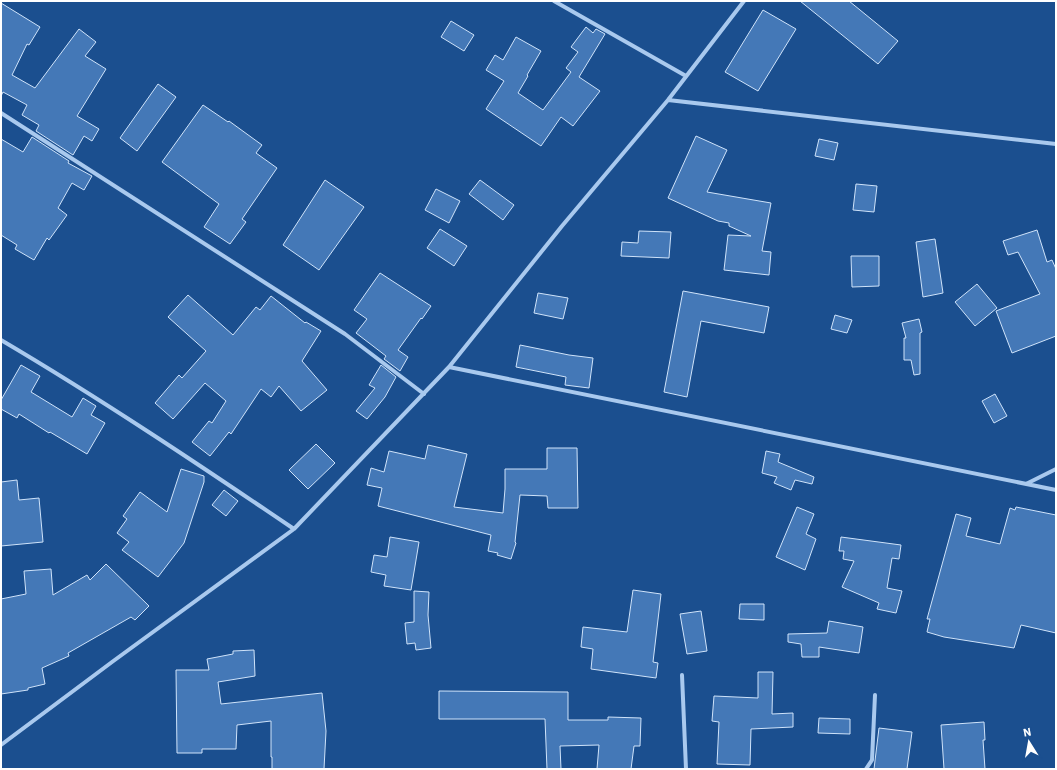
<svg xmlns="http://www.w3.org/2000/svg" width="1057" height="770" viewBox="0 0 1057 770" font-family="'IBM Plex Sans',sans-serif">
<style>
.building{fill:#4478b7;stroke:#cfe3fa}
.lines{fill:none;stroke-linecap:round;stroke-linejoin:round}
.minor{stroke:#a9c9ee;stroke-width:4}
</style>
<rect width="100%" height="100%" fill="#1b4f8f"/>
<path class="building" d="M 800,1 L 849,1 L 898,41 L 878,64 Z
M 1,3 L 40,27 L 29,45 L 27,44 L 12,75 L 35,88 L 79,29 L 96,42 L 85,56 L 106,69 L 77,116 L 99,129 L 92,141 L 84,136 L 73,155 L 36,131 L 39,125 L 22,115 L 27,105 L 3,92 L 1,96 Z
M 763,10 L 796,29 L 758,91 L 725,72 Z
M 451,21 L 474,35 L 464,51 L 441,37 Z
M 586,27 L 593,33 L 596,29 L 605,34 L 579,77 L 600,91 L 573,126 L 561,117 L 541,146 L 486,109 L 504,81 L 486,70 L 495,55 L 503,60 L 516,37 L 541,51 L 527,75 L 528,76 L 518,93 L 543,110 L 571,72 L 566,68 L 578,52 L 571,47 Z
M 158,84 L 176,97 L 137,151 L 120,138 Z
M 203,105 L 228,122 L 229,121 L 262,145 L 256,153 L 277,168 L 242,219 L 246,222 L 230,244 L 204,227 L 219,204 L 162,162 Z
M 696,136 L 727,150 L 707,192 L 771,203 L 762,251 L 771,252 L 769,275 L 724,270 L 728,235 L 751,236 L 729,226 L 729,223 L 718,221 L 668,198 Z
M 32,137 L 69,161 L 68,163 L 92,176 L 84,190 L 72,183 L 58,208 L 67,215 L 49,240 L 47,238 L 34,260 L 15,249 L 17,245 L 1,235 L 1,139 L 23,152 Z
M 819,139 L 838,143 L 834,160 L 815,156 Z
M 325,180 L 364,207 L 319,270 L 283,245 Z
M 480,180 L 514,205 L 503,220 L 469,194 Z
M 856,184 L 877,186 L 874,212 L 853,210 Z
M 436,189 L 460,201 L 449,223 L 425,210 Z
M 440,229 L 467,246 L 454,266 L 427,248 Z
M 1037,230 L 1047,262 L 1052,260 L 1056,269 L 1056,336 L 1012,353 L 996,311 L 1040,294 L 1018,252 L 1008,255 L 1003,241 Z
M 639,231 L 671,232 L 669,258 L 621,256 L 622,242 L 638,243 Z
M 935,239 L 943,293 L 923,297 L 916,242 Z
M 851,256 L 879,256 L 879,286 L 852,287 Z
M 380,273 L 431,306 L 422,319 L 421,318 L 398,350 L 408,357 L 400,371 L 384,359 L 386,356 L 356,333 L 367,319 L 354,310 Z
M 977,284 L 997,308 L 975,326 L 955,302 Z
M 683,291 L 769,307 L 764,333 L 701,321 L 687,397 L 664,392 Z
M 538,293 L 568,298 L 563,319 L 534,313 Z
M 188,295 L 233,335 L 256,307 L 260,310 L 271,296 L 305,323 L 306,322 L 321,331 L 302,361 L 327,390 L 301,411 L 279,386 L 271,397 L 261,389 L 231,434 L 229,432 L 210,456 L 192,442 L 209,421 L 212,423 L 226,401 L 205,383 L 173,419 L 155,403 L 179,375 L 182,378 L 206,351 L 168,317 Z
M 835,315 L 852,320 L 847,333 L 831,329 Z
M 919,319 L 922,332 L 920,333 L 920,374 L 914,375 L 911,360 L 904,360 L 904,338 L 906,338 L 902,323 Z
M 520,345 L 569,355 L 593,358 L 589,388 L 565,385 L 566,377 L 516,367 Z
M 21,365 L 40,376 L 31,392 L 72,417 L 83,398 L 96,406 L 91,415 L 105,423 L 87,454 L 50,432 L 49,433 L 19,414 L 17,418 L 1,409 L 1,400 Z
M 381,365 L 396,377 L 385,397 L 367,419 L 356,411 L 375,388 L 369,385 Z
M 995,394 L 1007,416 L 994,423 L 982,401 Z
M 316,444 L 335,463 L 308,489 L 289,470 Z
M 428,445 L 467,454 L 454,507 L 503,513 L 505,489 L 505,469 L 547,469 L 547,448 L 577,448 L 578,508 L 548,508 L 547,496 L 520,495 L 515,542 L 516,543 L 511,559 L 497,555 L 498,553 L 488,551 L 491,535 L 378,506 L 382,488 L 367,485 L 371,468 L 384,472 L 389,451 L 425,459 Z
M 766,451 L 780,454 L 778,462 L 814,477 L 812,484 L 795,480 L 791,490 L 774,483 L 777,477 L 762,473 Z
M 181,469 L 204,476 L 204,482 L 184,543 L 158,577 L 122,550 L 129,542 L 117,533 L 127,519 L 123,516 L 140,492 L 167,512 Z
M 17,480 L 19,500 L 39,498 L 43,542 L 1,546 L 1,482 Z
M 224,490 L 238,501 L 226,516 L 212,505 Z
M 797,507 L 814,514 L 806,534 L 816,539 L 805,570 L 776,557 Z
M 1016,507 L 1056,515 L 1056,633 L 1021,625 L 1014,648 L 944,637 L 927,632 L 930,619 L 927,619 L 956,514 L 971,518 L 966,536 L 1000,544 L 1010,508 L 1015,510 Z
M 390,537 L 419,542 L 411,590 L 384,586 L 386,575 L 371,572 L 374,555 L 387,557 Z
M 841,537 L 901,545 L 899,559 L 892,558 L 887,588 L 902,591 L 896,613 L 877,609 L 879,603 L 842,587 L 854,561 L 843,559 L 844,551 L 839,551 Z
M 106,564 L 149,606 L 135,620 L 131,617 L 68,653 L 69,656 L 42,668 L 45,684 L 28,688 L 28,690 L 1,694 L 1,599 L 26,594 L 24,571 L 51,569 L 53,595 L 87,575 L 90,580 Z
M 633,590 L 661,594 L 653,662 L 658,663 L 656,678 L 591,669 L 593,649 L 581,647 L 583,627 L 627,632 Z
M 414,591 L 429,592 L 428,615 L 431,648 L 416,650 L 415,643 L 407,644 L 405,623 L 414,622 Z
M 740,604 L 764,604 L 764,620 L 739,619 Z
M 701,611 L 707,651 L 687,654 L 680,614 Z
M 829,621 L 863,627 L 859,653 L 819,647 L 819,657 L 802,657 L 801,644 L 788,642 L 788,634 L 827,633 Z
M 254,650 L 255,676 L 218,682 L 221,704 L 322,693 L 326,731 L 324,769 L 272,769 L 272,757 L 271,757 L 271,721 L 237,725 L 236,749 L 202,749 L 202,753 L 177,753 L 176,670 L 209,670 L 207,659 L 233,654 L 233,651 Z
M 758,672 L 773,672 L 772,714 L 793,713 L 793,727 L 751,729 L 750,765 L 717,764 L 719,722 L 712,721 L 714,696 L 758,698 Z
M 439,691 L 568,692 L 568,720 L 608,720 L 608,717 L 641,718 L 640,746 L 634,746 L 631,769 L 597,769 L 599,745 L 560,746 L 561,769 L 547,769 L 545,719 L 439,719 Z
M 819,718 L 850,719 L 850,734 L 818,733 Z
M 984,722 L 985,740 L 983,740 L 985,769 L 944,769 L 941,725 Z
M 879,728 L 912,732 L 907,769 L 874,769 Z"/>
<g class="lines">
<path class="minor" d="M 554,1 L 686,76
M 668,100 L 1056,144
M 1,113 L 345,334 L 424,394
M 1,340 C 101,399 198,464 294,529
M 449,367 L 1056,490
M 1026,484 L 1056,469
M 682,675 L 686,769
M 1,745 L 112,662 L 294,529 L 449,367 L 562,226 L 668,100 L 744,1
M 866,769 L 872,760 L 875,695"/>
</g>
<rect width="1057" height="770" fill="none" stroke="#ffffff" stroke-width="4"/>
<g transform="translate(1029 742) rotate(349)" stroke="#1b4f8f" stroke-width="3" paint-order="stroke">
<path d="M0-3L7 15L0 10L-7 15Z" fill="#ffffff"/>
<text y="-6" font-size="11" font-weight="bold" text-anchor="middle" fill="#ffffff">N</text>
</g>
</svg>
